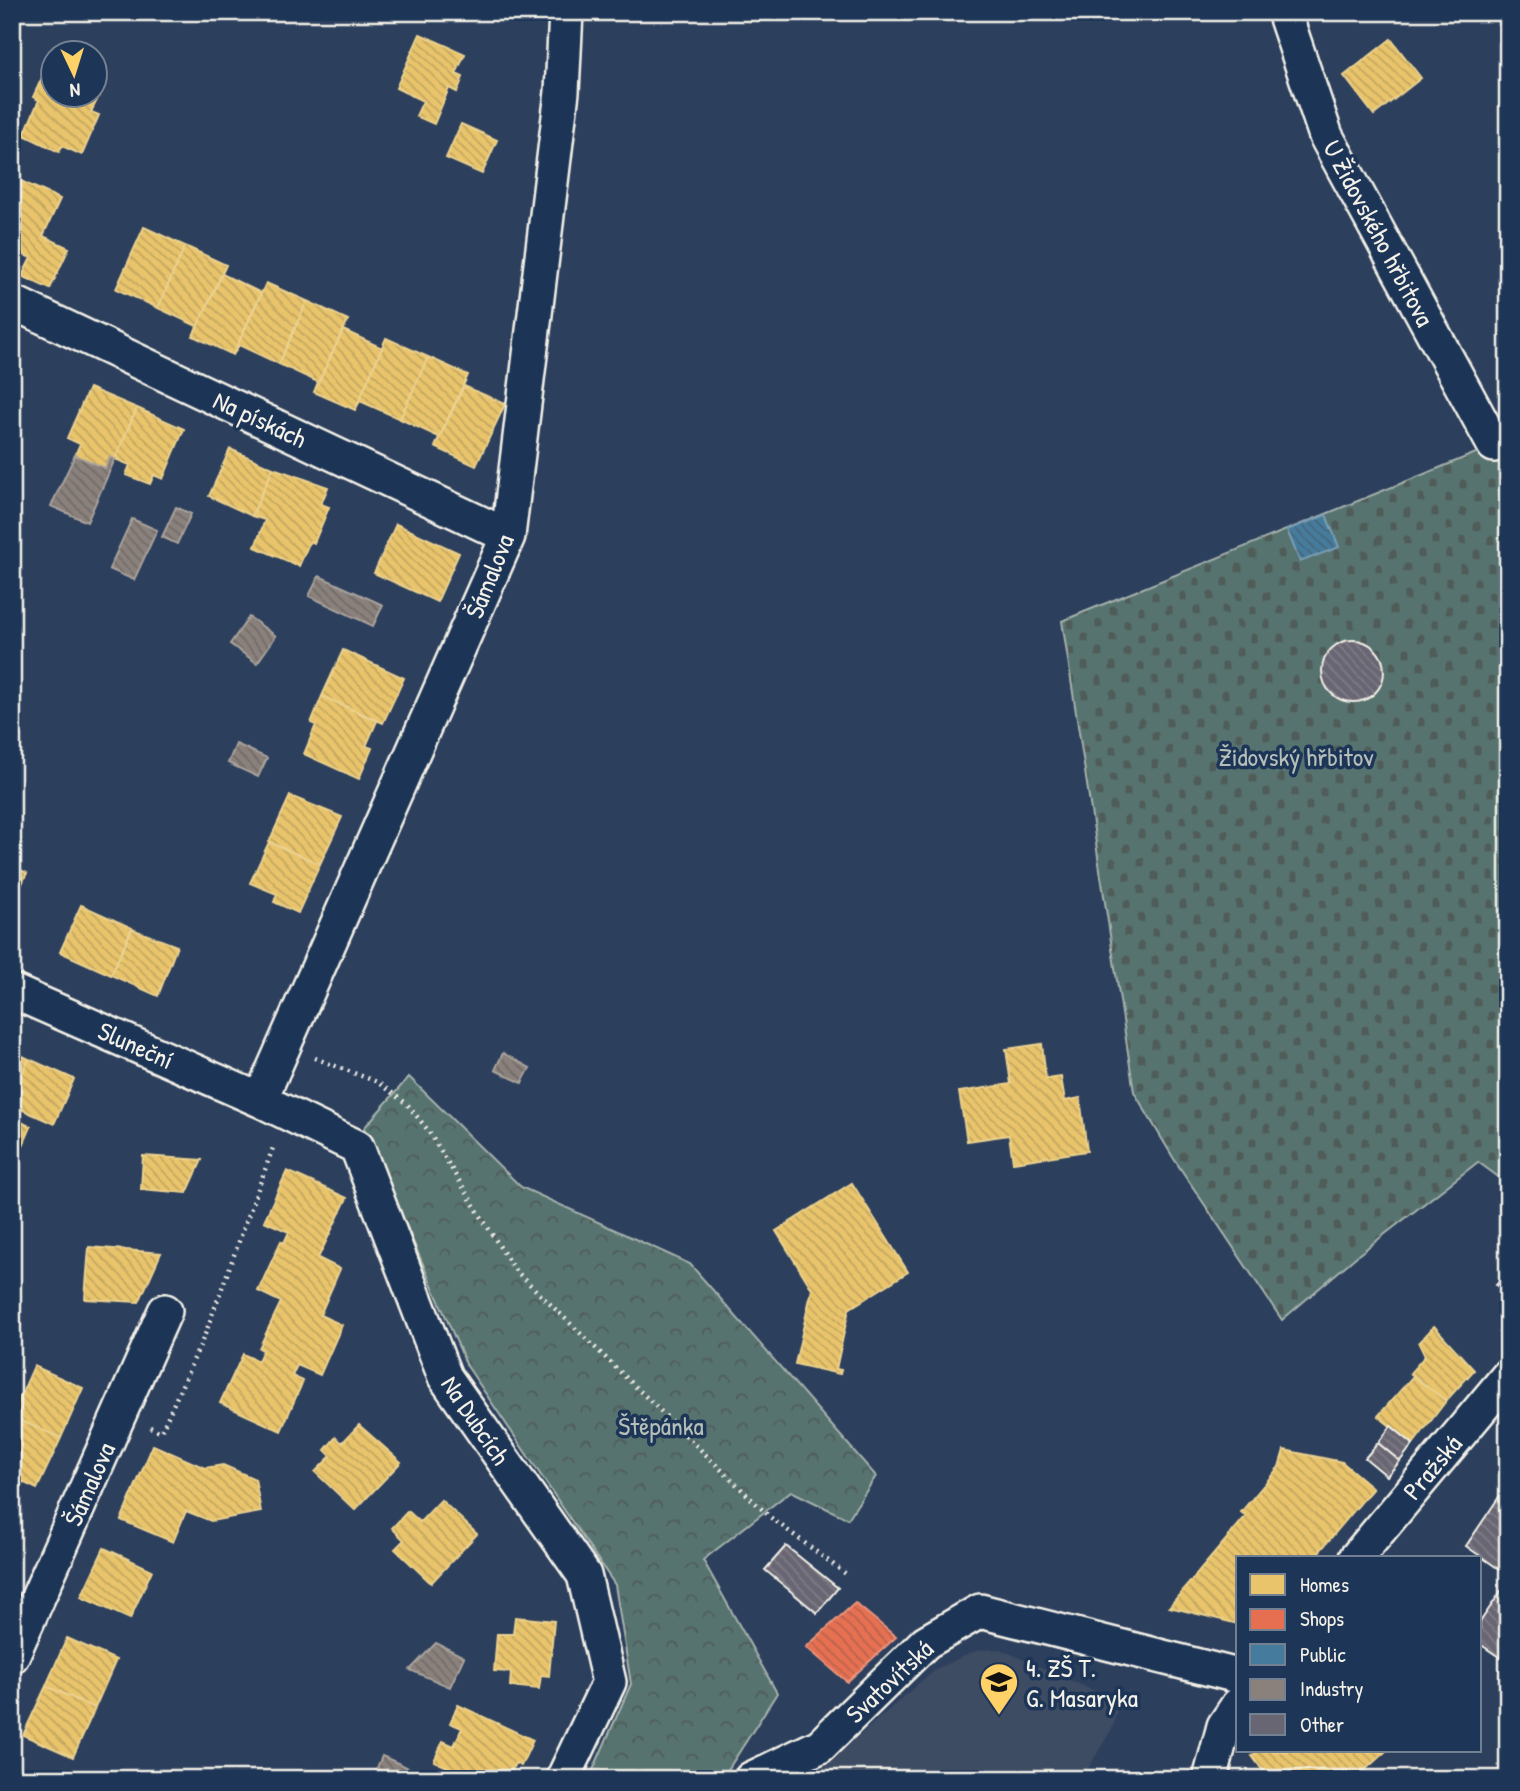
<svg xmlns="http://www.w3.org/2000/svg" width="1520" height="1791" viewBox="0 0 1520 1791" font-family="'Patrick Hand',sans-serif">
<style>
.built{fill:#3e4b64}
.forest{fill:url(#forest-crowns);stroke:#a6b2ac;stroke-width:2}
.cemetery{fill:url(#cemetery-stones);stroke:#a6b2ac;stroke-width:2}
.homes{fill:url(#homes-back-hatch);stroke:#ecd290;stroke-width:2}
.shops{fill:url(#shops-back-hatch);stroke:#eb967e;stroke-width:2}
.public{fill:url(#public-back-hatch);stroke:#7a9eb4;stroke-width:2}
.industry{fill:url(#industry-back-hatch);stroke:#aaa39c;stroke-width:2}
.building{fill:url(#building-back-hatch);stroke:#f4f1e8;stroke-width:2}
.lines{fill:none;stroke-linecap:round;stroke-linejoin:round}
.street-casing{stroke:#f4f1e8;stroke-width:38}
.path{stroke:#f4f1e8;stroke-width:4.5;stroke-dasharray:2 5;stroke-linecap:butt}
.street{stroke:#1d3557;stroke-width:33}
.labels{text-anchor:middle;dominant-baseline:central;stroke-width:7;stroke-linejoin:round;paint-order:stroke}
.street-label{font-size:26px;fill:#f4f1e8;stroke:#1d3557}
.park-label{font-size:26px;fill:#b5bfb8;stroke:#1d3557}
.poi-label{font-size:26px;fill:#f4f1e8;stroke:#1d3557;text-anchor:start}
</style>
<defs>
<pattern id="forest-crowns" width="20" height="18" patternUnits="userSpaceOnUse" patternTransform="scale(1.75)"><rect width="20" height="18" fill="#577370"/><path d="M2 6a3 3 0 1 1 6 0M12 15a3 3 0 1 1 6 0" fill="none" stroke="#4f5b59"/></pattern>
<pattern id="cemetery-stones" width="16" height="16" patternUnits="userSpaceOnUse" patternTransform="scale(1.75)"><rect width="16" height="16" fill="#577370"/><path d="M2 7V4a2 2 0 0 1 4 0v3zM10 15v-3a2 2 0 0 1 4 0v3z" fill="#4f5b59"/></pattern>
<pattern id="homes-back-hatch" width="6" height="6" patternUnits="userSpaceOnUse" patternTransform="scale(1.75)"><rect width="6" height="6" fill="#e9c46a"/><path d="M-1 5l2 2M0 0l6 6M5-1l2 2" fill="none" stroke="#c1a561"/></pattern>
<pattern id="shops-back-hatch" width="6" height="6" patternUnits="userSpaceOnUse" patternTransform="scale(1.75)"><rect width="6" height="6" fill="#e76f51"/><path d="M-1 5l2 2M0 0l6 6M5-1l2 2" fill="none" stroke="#b8634e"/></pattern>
<pattern id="public-back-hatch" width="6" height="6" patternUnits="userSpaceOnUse" patternTransform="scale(1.75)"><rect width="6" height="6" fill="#457b9d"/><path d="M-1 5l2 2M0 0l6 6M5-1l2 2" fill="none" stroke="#476476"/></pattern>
<pattern id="industry-back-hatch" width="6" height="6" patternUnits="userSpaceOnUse" patternTransform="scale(1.75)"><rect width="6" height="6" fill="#8a817c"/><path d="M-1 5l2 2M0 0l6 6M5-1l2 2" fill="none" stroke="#706a66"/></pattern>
<pattern id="building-back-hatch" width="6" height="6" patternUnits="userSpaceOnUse" patternTransform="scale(1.75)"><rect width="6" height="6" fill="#696673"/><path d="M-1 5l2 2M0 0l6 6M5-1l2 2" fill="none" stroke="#7f7c87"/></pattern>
</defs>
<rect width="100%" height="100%" fill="#2c3f5d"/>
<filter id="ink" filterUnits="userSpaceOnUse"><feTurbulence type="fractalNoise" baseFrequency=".0143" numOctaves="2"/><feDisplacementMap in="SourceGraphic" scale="14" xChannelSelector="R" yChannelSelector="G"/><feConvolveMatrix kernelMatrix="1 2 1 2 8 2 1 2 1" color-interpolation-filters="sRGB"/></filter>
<g filter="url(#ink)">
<path class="built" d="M 1000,1649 L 1099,1693 L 1118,1705 L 1113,1727 L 1082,1779 L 810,1779 L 935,1669 L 978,1650 Z"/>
<path class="forest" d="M 409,1077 L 521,1187 L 690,1264 L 876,1476 L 848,1519 L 791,1491 L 703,1560 L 777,1693 L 722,1779 L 589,1779 L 631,1684 L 615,1585 L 467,1366 L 364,1128 Z"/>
<path class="cemetery" d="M 1508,440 L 1508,1184 L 1478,1162 L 1358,1255 L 1282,1320 L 1174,1159 L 1134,1092 L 1062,621 Z"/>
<path class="homes" d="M 420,34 L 465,54 L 456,74 L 463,77 L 457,92 L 449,88 L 434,124 L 416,116 L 423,101 L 396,88 Z
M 1391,39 L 1421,78 L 1374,115 L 1344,76 Z
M 46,69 L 52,72 L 52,94 L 94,94 L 94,91 L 100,94 L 91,112 L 99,115 L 82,155 L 62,146 L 59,152 L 24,135 L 39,100 L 33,97 Z
M 461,124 L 497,140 L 482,174 L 446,158 Z
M 12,177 L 60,199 L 43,236 L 69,248 L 50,289 L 22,276 L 31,258 L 12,249 Z
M 144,227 L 185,246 L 158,308 L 116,289 Z
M 185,246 L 226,265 L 193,336 L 197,326 L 158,308 Z
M 222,274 L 261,293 L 233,355 L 193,336 Z
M 266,283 L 307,301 L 279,364 L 239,345 L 233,355 Z
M 307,301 L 348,320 L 314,392 L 318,382 L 279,364 Z
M 343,330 L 382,348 L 355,410 L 314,392 Z
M 386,338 L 428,357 L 400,419 L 360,401 L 355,410 Z
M 428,357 L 468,375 L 435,447 L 439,437 L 400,419 Z
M 464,386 L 505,404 L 476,466 L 435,447 Z
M 89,388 L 137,408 L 115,459 L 110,457 L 105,468 L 75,455 L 80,444 L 67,438 Z
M 137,408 L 184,429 L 163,479 L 154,475 L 150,484 L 126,475 L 130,465 L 115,459 Z
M 230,449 L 273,468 L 252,516 L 209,496 Z
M 273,468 L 328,487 L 321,504 L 329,507 L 314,543 L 310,541 L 299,566 L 255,547 L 265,520 L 252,516 Z
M 396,524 L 459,553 L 437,602 L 374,573 Z
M 343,650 L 404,678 L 383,723 L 322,696 Z
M 322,696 L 377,721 L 366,746 L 372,748 L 359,779 L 304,754 L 316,725 L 311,723 Z
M 290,796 L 342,817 L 320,864 L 269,842 Z
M 269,842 L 320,864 L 298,913 L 274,902 L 277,894 L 250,883 Z
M 12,866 L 27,873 L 12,905 Z
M 81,905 L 132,928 L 111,975 L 60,952 Z
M 132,929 L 177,946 L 158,996 L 111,975 Z
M 1042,1044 L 1046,1079 L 1061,1077 L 1065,1101 L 1080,1098 L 1087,1151 L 1013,1162 L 1009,1135 L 967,1141 L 959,1092 L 1011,1084 L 1006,1049 Z
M 12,1051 L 29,1059 L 12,1096 Z
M 29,1059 L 74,1079 L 54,1124 L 12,1105 L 12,1096 Z
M 12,1117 L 31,1127 L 15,1164 L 12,1162 Z
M 143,1156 L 202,1160 L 187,1193 L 141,1189 Z
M 287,1171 L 347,1198 L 318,1258 L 340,1269 L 320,1315 L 342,1325 L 320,1375 L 297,1365 L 292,1376 L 303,1381 L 281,1431 L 220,1403 L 243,1354 L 258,1361 L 263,1350 L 259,1348 L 281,1302 L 258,1291 L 281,1241 L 284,1243 L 289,1232 L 264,1221 Z
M 852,1183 L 908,1272 L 849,1309 L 836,1369 L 841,1370 L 840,1374 L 795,1364 L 812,1289 L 776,1231 Z
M 89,1247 L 161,1253 L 139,1302 L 85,1299 Z
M 1434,1326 L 1474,1370 L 1446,1401 L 1410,1373 L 1425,1356 L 1419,1343 Z
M 34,1366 L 83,1388 L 61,1438 L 12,1417 L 12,1400 L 18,1402 Z
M 1413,1376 L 1446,1401 L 1413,1444 L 1378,1416 Z
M 12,1417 L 61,1438 L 37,1489 L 12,1477 Z
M 359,1425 L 401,1462 L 355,1510 L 315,1472 L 331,1456 L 325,1450 L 336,1437 L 342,1443 Z
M 153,1445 L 205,1468 L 223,1465 L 255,1479 L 261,1512 L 211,1521 L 186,1511 L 173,1542 L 121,1520 Z
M 1284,1450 L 1342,1462 L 1373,1488 L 1314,1558 L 1238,1558 L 1238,1624 L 1169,1607 L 1246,1516 L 1241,1512 L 1279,1467 Z
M 441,1500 L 477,1534 L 431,1583 L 395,1549 L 404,1540 L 392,1528 L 408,1511 L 420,1522 Z
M 104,1548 L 152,1570 L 130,1619 L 81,1597 Z
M 515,1617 L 554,1621 L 549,1676 L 541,1675 L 539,1689 L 510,1686 L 511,1672 L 494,1671 L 497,1634 L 513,1634 Z
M 67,1638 L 116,1660 L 95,1708 L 46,1686 Z
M 46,1686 L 95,1708 L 73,1757 L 23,1735 Z
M 458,1705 L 533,1740 L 521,1766 L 515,1763 L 508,1779 L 474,1779 L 434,1761 L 443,1741 L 454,1746 L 462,1728 L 450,1723 Z
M 1258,1751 L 1386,1751 L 1355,1779 L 1269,1779 L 1252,1756 Z"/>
<path class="shops" d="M 855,1603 L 896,1637 L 847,1682 L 806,1647 Z"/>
<path class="public" d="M 1326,515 L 1339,547 L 1300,562 L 1287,530 Z"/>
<path class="industry" d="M 75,455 L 105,468 L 110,457 L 115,459 L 87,522 L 51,506 Z
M 176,507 L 191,514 L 177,544 L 162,537 Z
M 132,519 L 157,530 L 134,580 L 109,569 Z
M 319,576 L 383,605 L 373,626 L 309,596 Z
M 249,617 L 276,636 L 257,663 L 230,644 Z
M 236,744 L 267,758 L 258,777 L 228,763 Z
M 503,1053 L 530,1068 L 522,1083 L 495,1070 Z
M 436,1643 L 464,1657 L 450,1687 L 410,1670 Z
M 382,1756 L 420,1773 L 418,1779 L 383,1779 L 374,1775 Z"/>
<path class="building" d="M1322 671a31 31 0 1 1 62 0a31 31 0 1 1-62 0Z
M 1508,1273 L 1508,1296 L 1496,1285 Z
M 1391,1426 L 1413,1444 L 1400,1461 L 1378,1443 Z
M 1378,1443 L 1400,1461 L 1387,1476 L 1365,1458 Z
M 1503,1491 L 1508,1494 L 1508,1566 L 1503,1572 L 1466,1546 Z
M 786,1546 L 838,1588 L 817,1613 L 765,1570 Z
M 1508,1581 L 1508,1663 L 1480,1644 L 1480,1622 Z"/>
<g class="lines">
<g class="street-casing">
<path id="street" d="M 1284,12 L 1326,136 L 1494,445
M 12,302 L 508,536
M 12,991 L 260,1100 L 357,1147 L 445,1377 L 584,1575 L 609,1682 L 563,1779
M 260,1100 L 508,536 L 562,92 L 566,12
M 1356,1558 L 1508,1376
M 12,1656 L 165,1311
M 751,1779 L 820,1746 L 926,1642 L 980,1611 L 1238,1676
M 1210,1779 L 1224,1726 L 1238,1705"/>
</g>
<path class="path" d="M 315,1058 L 377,1082 L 407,1104 L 427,1129 L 513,1268 L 770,1517 L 846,1574
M 150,1427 L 161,1432 L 206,1332 L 274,1145"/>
<use href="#street" class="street"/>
</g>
</g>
<defs>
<g id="school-pin" transform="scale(2.0125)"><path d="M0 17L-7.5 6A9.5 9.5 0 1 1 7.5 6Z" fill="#ffd166" stroke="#1d3557"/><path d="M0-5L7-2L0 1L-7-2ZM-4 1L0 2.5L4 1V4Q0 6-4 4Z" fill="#111"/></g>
</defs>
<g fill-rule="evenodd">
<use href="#school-pin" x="999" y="1682"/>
</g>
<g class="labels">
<g class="street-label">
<text transform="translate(1379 233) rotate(62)">U Židovského hřbitova</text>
<text transform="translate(260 419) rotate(25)">Na pískách</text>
<text transform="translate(489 576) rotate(-68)">Šámalova</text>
<text transform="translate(136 1045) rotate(24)">Sluneční</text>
<text transform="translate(476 1420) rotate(56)">Na Dubcích</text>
<text transform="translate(1432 1467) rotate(-50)">Pražská</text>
<text transform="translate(89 1484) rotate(-66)">Šámalova</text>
<text transform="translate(889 1681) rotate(-43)">Svatovítská</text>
</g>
<g class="park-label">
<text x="1296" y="756">Židovský hřbitov</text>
<text x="661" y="1425">Štěpánka</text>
</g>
<g class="poi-label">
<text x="1026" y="1667">4. ZŠ T.<tspan x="1026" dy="30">G. Masaryka</tspan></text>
</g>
</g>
<rect width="1520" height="1791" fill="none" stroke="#1d3557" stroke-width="42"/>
<rect x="21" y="21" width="1478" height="1749" fill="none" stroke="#f4f1e8" stroke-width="2.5" filter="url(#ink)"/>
<rect x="1236" y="1556" width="245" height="196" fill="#1d3557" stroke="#738091" stroke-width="2"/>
<rect x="1250" y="1574" width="35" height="21" fill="#e9c46a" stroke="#738091" stroke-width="2"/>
<text x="1300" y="1592" font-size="21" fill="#f4f1e8">Homes</text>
<rect x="1250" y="1609" width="35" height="21" fill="#e76f51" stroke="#738091" stroke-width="2"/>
<text x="1300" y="1626" font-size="21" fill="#f4f1e8">Shops</text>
<rect x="1250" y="1644" width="35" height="21" fill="#457b9d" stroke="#738091" stroke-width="2"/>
<text x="1300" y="1662" font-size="21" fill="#f4f1e8">Public</text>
<rect x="1250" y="1679" width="35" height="21" fill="#8a817c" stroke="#738091" stroke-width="2"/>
<text x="1300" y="1696" font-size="21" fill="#f4f1e8">Industry</text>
<rect x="1250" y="1714" width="35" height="21" fill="#696673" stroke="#738091" stroke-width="2"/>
<text x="1300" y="1732" font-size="21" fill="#f4f1e8">Other</text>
<g transform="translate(74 74) rotate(176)"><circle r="33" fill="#1d3557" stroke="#738091" stroke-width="2"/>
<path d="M0-5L12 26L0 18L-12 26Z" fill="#ffd166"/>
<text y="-10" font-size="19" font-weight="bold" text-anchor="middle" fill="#f4f1e8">N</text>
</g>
</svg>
